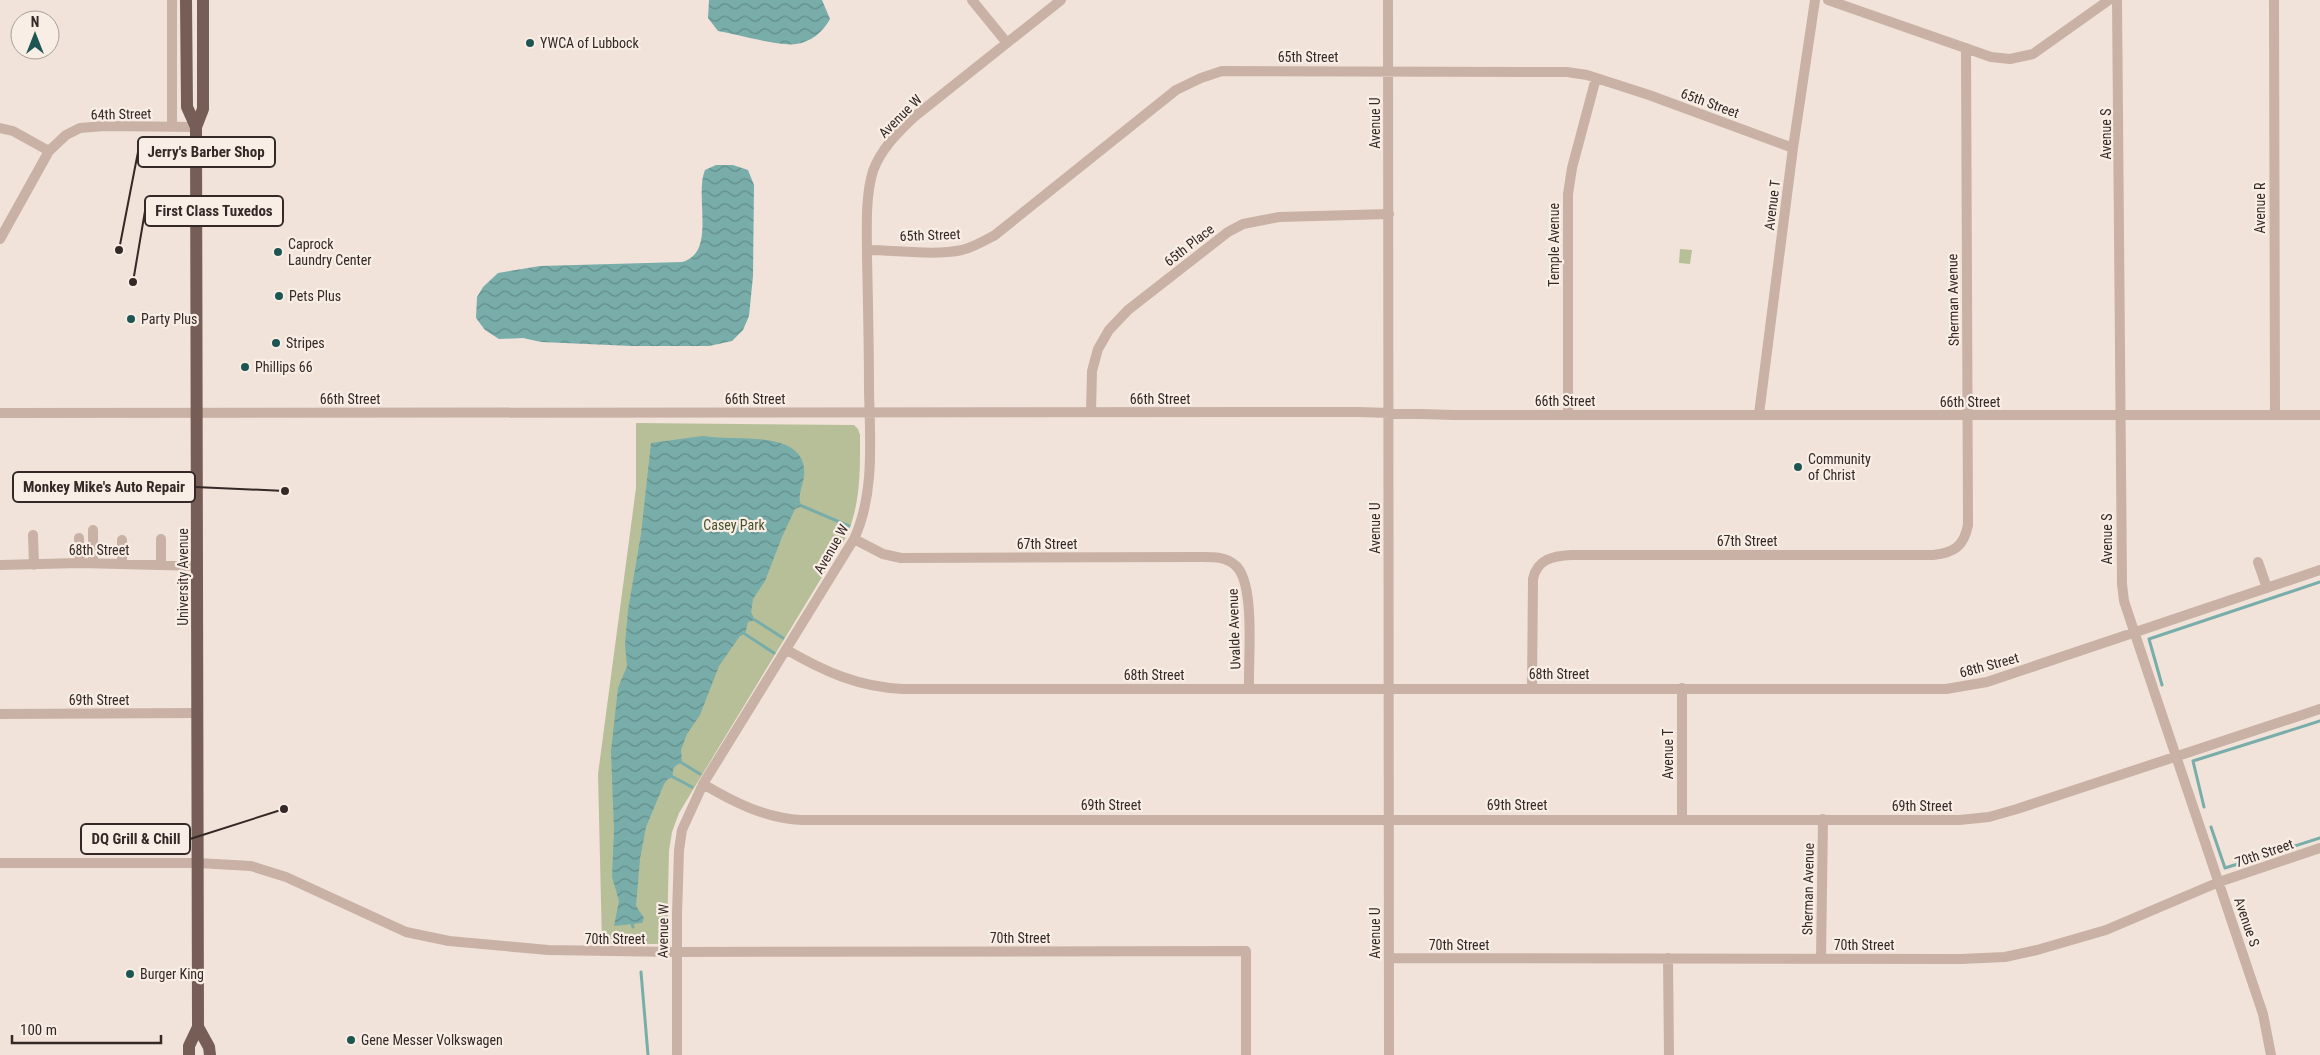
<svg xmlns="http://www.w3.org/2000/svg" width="2320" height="1055" viewBox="0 0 2320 1055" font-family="'Roboto Condensed',sans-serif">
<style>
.green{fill:#b7bf99}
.water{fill:url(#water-waves)}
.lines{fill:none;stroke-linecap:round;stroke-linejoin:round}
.stream{stroke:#78adaa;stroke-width:3}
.minor{stroke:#c9b1a5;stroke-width:10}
.major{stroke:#765e57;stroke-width:12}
.poi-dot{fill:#1d5553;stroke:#f9eee5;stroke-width:2}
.labels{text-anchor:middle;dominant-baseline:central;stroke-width:4.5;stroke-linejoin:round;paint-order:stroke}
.poi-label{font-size:14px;fill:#342926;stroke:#f9eee5;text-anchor:start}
.street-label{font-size:14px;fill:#342926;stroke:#f9eee5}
.park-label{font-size:14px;fill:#48522a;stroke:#f9eee5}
.leader{fill:none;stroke:#342926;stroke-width:2}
.callout-dot{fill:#342926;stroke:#f9eee5;stroke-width:2}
.callout{fill:#f9eee5;stroke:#342926;stroke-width:2}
.callout-label{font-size:15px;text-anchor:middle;font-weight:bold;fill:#342926}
</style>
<defs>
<pattern id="water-waves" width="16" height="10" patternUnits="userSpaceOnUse" patternTransform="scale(1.25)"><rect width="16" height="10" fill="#78adaa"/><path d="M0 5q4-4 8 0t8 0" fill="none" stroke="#638d8a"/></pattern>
</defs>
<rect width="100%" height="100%" fill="#f1e3d9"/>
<path class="green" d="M 1680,249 L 1692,250 L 1690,264 L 1679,263 Z
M 636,423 L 854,425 L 858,429 L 860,435 C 860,471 861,506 845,539 L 679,813 L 672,832 L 669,851 L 667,938 L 658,944 L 602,944 L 598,774 L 636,488 Z"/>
<path class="water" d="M 709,0 L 822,0 L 830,19 C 823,32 811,42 796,44 C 781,47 736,34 718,31 L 708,18 Z
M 716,165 L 733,165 L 748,170 L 754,185 L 753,276 L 749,316 L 743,330 L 732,341 L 709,346 L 632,346 L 541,342 L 523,338 L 499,339 L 485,330 L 476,318 L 477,297 L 483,287 L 498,273 L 540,266 L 682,262 C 717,253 694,196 705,170 Z
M 702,436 C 712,437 722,438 733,438 C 759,439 808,437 804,476 C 803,485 796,499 802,506 L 795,509 L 782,537 L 765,581 L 753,599 L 751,612 L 755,620 L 748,622 L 745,634 L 740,636 L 719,666 L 700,715 L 687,734 L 681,750 L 682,763 C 674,765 672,769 673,777 L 668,779 L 664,784 L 646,827 L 640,859 L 636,906 L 644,918 L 642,923 L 614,926 L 619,901 L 612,877 L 614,830 L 611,751 L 618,688 L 627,666 L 625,644 L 628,610 L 641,534 L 651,443 Z"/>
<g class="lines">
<path class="stream" d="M 802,506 L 849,526
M 755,620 L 783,638
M 745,634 L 774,653
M 2162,685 L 2149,639 L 2320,582
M 682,763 L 700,774
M 673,777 L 692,787
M 2204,807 L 2193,761 L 2320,721
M 2211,827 L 2225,868 L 2320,838
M 632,924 L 633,927
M 641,972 L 648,1055"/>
<path class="minor" d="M 172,0 L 172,127
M 972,0 L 1007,43
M 1388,0 L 1389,1055
M 1828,0 L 1991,57 L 2010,59 L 2033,54 L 2109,0
M 2117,0 L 2122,584 L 2124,601 L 2155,694 L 2263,1014 L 2271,1055
M 2274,0 L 2275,415
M 0,128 L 13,131 L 49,151 L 66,135 L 80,128 L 104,126 L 196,127
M 0,239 L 49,151
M 867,250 C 896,250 934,256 962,250 C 974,247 984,241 995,235 L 1176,90 L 1201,78 L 1222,71 L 1567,72 L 1587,75 L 1649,95 L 1793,148
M 1091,412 L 1092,371 L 1098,349 L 1109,330 L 1128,310 L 1228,232 L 1243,224 L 1279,217 L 1389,214
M 0,413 L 1358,412 L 1454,415 L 2320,415
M 1759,414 L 1793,148 L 1815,0
M 1568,415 L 1568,194 L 1572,168 L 1596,78
M 33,535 L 34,565
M 79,538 L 80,563
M 161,539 L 161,565
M 854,539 L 883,554 L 901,558 L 1198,557 C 1211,557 1225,556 1235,565 C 1256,582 1248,661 1249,688
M 122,540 L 122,563
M 2258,562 L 2267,588
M 93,563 L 93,530
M 0,565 L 80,563 L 198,566
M 787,650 C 825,672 859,687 903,689 L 1946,689 L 1987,682 L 2320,570
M 1532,688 L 1533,579 C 1537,559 1553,556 1571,555 L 1933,555 C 1954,553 1964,546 1968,525 L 1966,48
M 1682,688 L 1682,820
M 0,714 L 198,713
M 703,784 C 735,803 765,818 802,820 L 1959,820 L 1989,817 L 2017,809 L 2320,709
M 0,863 L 198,863 L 251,866 L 286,877 L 406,932 L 449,941 L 548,950 L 676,952 L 1246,951 L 1246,1055
M 1389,958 L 1961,959 L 2005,957 L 2037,950 L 2106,930 L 2219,882 L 2320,848
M 1668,958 L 1669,1055
M 1821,959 L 1823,819
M 677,1055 L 677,915 L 679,850 L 682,830 L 703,784 L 854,539 C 875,494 870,439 869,390 C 869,346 868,301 867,257 C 867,229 865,197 873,171 C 881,149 898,132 914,117 L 1061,0"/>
<path class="major" d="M 186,0 L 187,107 L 196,127
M 198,1027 L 209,1047 L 210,1055
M 189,1055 L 189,1046 L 198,1027 L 196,127 L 203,109 L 203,0"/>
</g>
<g class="poi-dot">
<circle cx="530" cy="43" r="5"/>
<circle cx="278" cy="252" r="5"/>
<circle cx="279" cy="296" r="5"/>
<circle cx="131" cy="319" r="5"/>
<circle cx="276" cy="343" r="5"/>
<circle cx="245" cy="367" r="5"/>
<circle cx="1798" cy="467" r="5"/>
<circle cx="130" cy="974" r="5"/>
<circle cx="351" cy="1040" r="5"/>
</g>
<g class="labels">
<g class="poi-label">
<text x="540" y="43">YWCA of Lubbock</text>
<text x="288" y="244">Caprock<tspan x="288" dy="16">Laundry Center</tspan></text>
<text x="289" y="296">Pets Plus</text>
<text x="141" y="319">Party Plus</text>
<text x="286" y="343">Stripes</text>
<text x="255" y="367">Phillips 66</text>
<text x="1808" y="459">Community<tspan x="1808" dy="16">of Christ</tspan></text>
<text x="140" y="974">Burger King</text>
<text x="361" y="1040">Gene Messer Volkswagen</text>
</g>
<g class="street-label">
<text x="1308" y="57">65th Street</text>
<text transform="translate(1710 103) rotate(20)">65th Street</text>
<text transform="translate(121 114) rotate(-1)">64th Street</text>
<text transform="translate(900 116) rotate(-45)">Avenue W</text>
<text transform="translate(1375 123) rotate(-90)">Avenue U</text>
<text transform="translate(2106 134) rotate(-90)">Avenue S</text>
<text transform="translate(1772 205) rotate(-83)">Avenue T</text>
<text transform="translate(2260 208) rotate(-90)">Avenue R</text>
<text transform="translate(930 235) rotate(-2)">65th Street</text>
<text transform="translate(1189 245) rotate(-38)">65th Place</text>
<text transform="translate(1554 245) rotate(-90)">Temple Avenue</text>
<text transform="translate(1953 300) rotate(-91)">Sherman Avenue</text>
<text x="350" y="399">66th Street</text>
<text x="755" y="399">66th Street</text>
<text x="1160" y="399">66th Street</text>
<text x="1565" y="401">66th Street</text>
<text x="1970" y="402">66th Street</text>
<text transform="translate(1375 528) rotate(-90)">Avenue U</text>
<text transform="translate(2107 539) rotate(-90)">Avenue S</text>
<text x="1747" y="541">67th Street</text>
<text x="1047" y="544">67th Street</text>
<text transform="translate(831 549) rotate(-60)">Avenue W</text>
<text x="99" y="550">68th Street</text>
<text transform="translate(183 577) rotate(-90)">University Avenue</text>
<text transform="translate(1234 629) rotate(-92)">Uvalde Avenue</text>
<text transform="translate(1989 665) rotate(-15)">68th Street</text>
<text x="1559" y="674">68th Street</text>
<text x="1154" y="675">68th Street</text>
<text x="99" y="700">69th Street</text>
<text transform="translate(1668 754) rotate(-90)">Avenue T</text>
<text x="1111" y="805">69th Street</text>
<text x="1517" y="805">69th Street</text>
<text x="1922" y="806">69th Street</text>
<text transform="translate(2264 853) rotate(-19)">70th Street</text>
<text transform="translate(1808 889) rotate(-89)">Sherman Avenue</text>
<text transform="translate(2247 922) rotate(71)">Avenue S</text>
<text transform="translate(663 931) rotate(-89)">Avenue W</text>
<text transform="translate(1375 933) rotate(-90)">Avenue U</text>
<text x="1020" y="938">70th Street</text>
<text x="615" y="939">70th Street</text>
<text x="1459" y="945">70th Street</text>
<text x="1864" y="945">70th Street</text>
</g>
<g class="park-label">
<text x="734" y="525">Casey Park</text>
</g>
</g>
<path class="leader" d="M119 250L138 152M133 282L145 211M285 491L195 487M284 809L190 839"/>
<g class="callout-dot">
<circle cx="119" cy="250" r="5"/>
<circle cx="133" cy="282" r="5"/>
<circle cx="285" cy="491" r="5"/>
<circle cx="284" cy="809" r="5"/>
</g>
<g class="callout">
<rect x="138" y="137" width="137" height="30" rx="5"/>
<rect x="145" y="196" width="138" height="30" rx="5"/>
<rect x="13" y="472" width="182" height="30" rx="5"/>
<rect x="81" y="824" width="109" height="30" rx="5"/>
</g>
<g class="callout-label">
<text x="206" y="157">Jerry's Barber Shop</text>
<text x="214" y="216">First Class Tuxedos</text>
<text x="104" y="492">Monkey Mike's Auto Repair</text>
<text x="136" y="844">DQ Grill &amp; Chill</text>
</g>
<g transform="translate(35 35)"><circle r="24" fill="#f9eee5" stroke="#aa9f99"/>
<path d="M0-4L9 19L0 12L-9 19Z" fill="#1d5553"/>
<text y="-8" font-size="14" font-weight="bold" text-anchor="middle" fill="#342926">N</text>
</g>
<path d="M12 1035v8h149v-8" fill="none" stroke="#342926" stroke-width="2.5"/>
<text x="20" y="1035" font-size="15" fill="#342926" stroke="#f9eee5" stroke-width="4" paint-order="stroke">100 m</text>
</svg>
